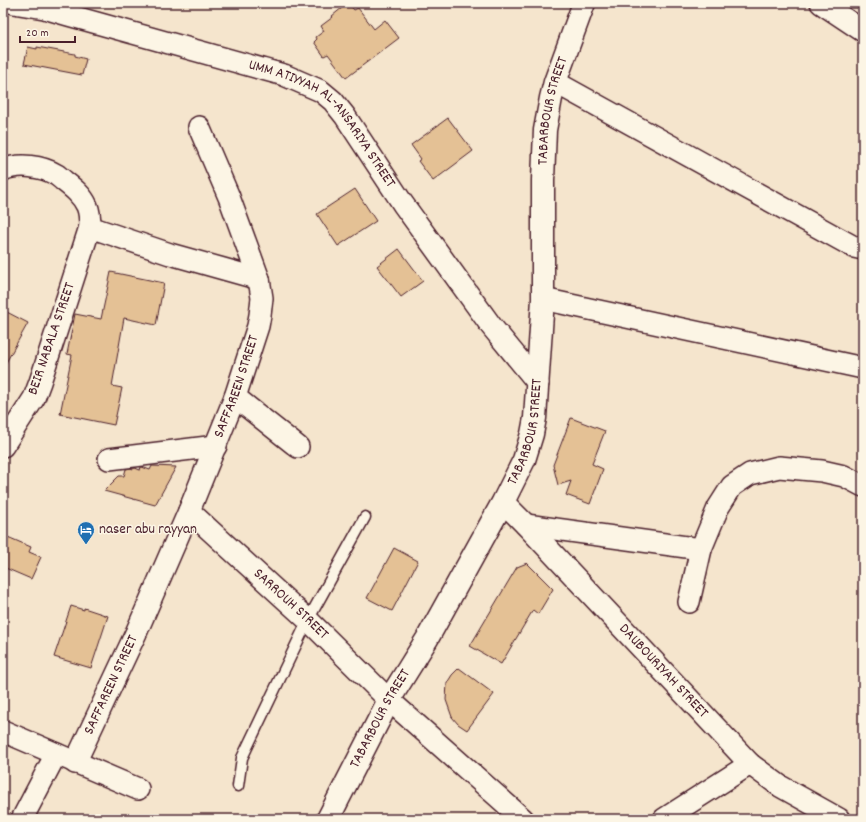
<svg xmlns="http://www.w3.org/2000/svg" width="866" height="822" viewBox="0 0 866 822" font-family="Dekko,sans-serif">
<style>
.building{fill:#e4c195;stroke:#4a1f2b}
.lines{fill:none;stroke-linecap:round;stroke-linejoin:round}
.lane-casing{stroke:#4a1f2b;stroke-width:13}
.street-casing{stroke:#4a1f2b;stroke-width:24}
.secondary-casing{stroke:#4a1f2b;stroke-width:25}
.lane{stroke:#fcf5e5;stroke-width:10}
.street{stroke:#fcf5e5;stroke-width:21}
.secondary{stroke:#fcf5e5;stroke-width:22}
.labels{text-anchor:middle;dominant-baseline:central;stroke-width:3;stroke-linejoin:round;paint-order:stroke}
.street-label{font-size:15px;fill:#4a1f2b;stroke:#fcf5e5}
.poi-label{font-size:15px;fill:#4a1f2b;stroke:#fcf5e5;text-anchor:start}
</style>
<rect width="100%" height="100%" fill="#f5e5cd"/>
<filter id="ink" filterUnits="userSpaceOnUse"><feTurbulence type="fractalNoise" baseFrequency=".025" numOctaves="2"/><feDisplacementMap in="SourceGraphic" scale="8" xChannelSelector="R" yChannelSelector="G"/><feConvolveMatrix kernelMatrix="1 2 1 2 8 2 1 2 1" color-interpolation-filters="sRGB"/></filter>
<g filter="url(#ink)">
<path class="building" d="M 348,3 L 354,10 L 358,8 L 374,29 L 385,20 L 399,38 L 346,78 L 328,54 L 324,56 L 314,42 L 317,39 L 316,37 L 324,31 L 321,26 L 333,17 L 332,16 Z
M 28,47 L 37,49 L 37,47 L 75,54 L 75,56 L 86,59 L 82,75 L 24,64 Z
M 448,118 L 473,151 L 433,181 L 418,161 L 421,159 L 411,145 Z
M 355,189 L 376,221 L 338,246 L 317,214 Z
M 399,249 L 423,281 L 401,297 L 377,266 Z
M 111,272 L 164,283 L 156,325 L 124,318 L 112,386 L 122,388 L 114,425 L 60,414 L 72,355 L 67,354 L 75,314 L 101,319 Z
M 3,310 L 28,323 L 3,368 Z
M 571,418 L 605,431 L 592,464 L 603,469 L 590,504 L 566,495 L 571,481 L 558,485 L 553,465 Z
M 152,466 L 176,467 L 155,505 L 104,491 L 119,476 L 124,476 L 126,469 L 131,468 L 133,469 L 135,468 L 140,470 L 141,467 L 142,467 L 150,470 Z
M 3,535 L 31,547 L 29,552 L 41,557 L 31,579 L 3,567 Z
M 394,548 L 418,561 L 392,611 L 367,598 Z
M 527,563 L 553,589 L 538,614 L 533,610 L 501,664 L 470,646 L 517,567 Z
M 71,606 L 84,610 L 84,608 L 108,616 L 91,668 L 54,657 Z
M 459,668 L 494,694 L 467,730 L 458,724 L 452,717 L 446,700 L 447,683 L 452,675 Z"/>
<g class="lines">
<g class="lane-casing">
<path id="lane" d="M 238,786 L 242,758 L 308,620 L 365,517"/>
</g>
<g class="street-casing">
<g id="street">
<path id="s1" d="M 13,3 L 44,8 L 68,15 L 284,75 L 321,91 L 333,101 L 345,116 L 403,204 L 492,327 L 538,383"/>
<path d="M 821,3 L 863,31"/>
<path d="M 555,82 L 854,247 L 863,249"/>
<path d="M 3,170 C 19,163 42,166 57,175 C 59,177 62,179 64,181 C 73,188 82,195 87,206 C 90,213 90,220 90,227 L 40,382 L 34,398 L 3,446"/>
<path d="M 90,227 L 170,254 L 259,279"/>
<path d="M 543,299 L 863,368"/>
<path d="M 235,397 L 298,447"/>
<path d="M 109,459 L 216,446"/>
<path id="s2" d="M 503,502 L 526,525 L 750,764 L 780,786 L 839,819"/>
<path id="s3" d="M 189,511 L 308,620 L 389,700 L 523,819"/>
<path d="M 526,525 L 701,549"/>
<path d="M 689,602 L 701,549 L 718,508 L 732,486 L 750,474 L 779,467 L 822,471 L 844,476 L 863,486"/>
<path d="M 3,731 L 138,789"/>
<path id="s4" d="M 75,763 L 136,633 L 189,511 L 235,397 L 258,326 L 260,315 L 262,298 L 259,279 L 229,197 L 199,127"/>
<path d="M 22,819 L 56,754"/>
<path d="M 664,819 L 750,764"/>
</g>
</g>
<g class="secondary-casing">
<g id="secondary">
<path id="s5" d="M 328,819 L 389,700 L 427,639 L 503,502 L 524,460 L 532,434 L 535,418 L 543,299 L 543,180 L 545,130 L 551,98 L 555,82 L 584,3"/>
</g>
</g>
<use href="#lane" class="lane"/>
<use href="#street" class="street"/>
<use href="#secondary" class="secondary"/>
</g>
</g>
<defs>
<g id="hotel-pin" transform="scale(0.9)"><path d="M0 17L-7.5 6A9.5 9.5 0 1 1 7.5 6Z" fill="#1f6fb2" stroke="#fcf5e5"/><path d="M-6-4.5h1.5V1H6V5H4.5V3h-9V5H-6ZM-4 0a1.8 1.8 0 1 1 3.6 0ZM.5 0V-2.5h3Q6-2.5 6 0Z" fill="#fff"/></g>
</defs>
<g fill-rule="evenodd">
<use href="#hotel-pin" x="86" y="530"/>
</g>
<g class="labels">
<g class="street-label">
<text stroke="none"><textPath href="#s5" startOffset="761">TABARBOUR STREET</textPath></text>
<text stroke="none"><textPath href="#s1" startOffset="342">UMM ATIYYAH AL-ANSARIYA STREET</textPath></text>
<text transform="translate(52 339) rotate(-71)">BEIR NABALA STREET</text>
<text stroke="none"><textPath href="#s4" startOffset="410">SAFFAREEN STREET</textPath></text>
<text stroke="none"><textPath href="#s5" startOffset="437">TABARBOUR STREET</textPath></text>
<text stroke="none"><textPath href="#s3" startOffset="138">SARROUH STREET</textPath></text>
<text stroke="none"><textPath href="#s2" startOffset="233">DAUBOURIYAH STREET</textPath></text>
<text stroke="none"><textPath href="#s4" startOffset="86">SAFFAREEN STREET</textPath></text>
<text stroke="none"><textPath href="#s5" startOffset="113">TABARBOUR STREET</textPath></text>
</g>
<g class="poi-label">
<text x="99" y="530">naser abu rayyan</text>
</g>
</g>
<rect width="866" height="822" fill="none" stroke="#fcf5e5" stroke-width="16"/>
<rect x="8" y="8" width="850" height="806" fill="none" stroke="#4a1f2b" stroke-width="1.5" filter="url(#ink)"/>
<path d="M20 36v6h55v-6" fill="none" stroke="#4a1f2b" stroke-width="2"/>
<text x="26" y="36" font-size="12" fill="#4a1f2b" stroke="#fcf5e5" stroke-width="3" paint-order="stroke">20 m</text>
</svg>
